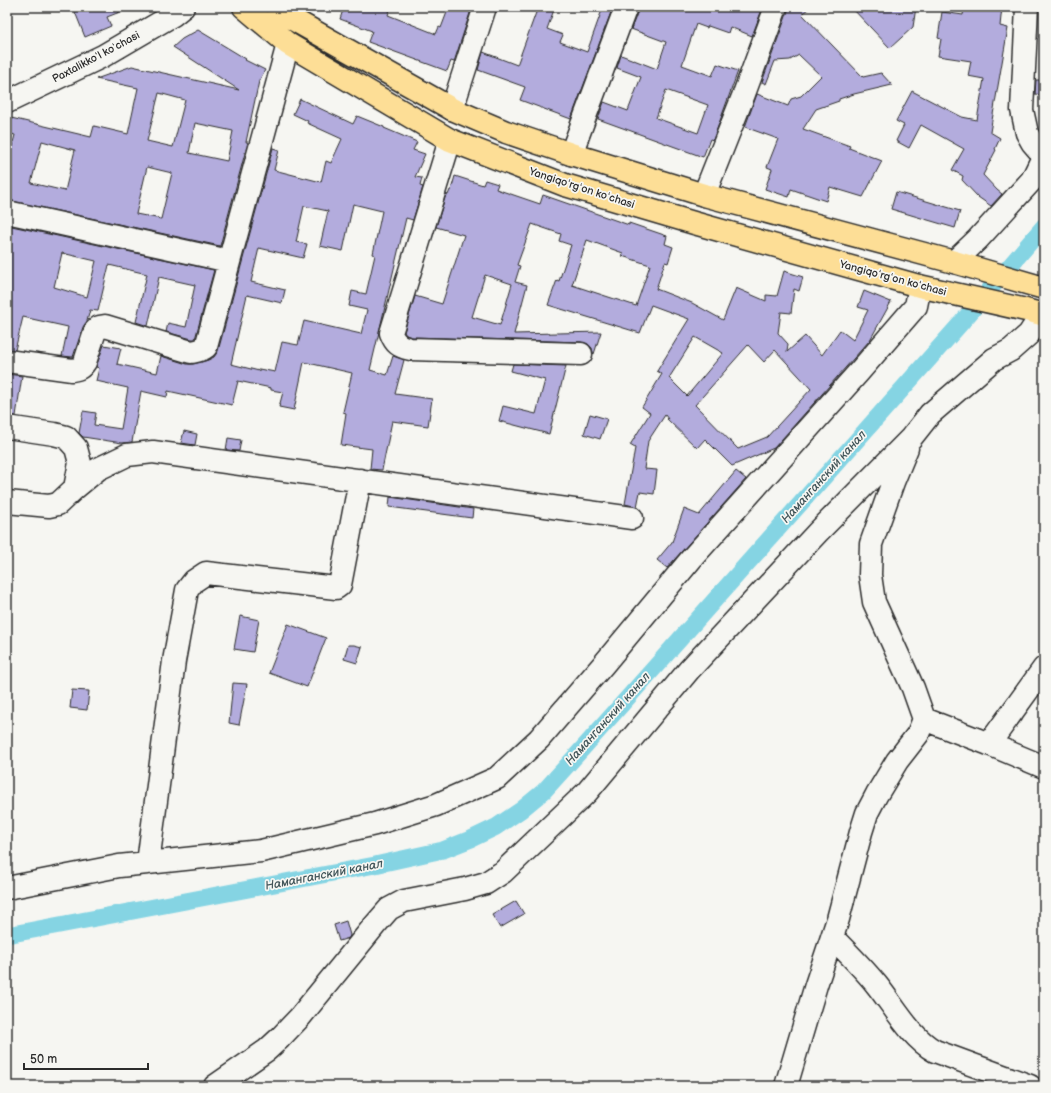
<svg xmlns="http://www.w3.org/2000/svg" width="1051" height="1093" viewBox="0 0 1051 1093" font-family="'Balsamiq Sans',sans-serif">
<style>
.lines{fill:none;stroke-linecap:round;stroke-linejoin:round}
.canal{stroke:#85d4e3;stroke-width:17}
.building{fill:#b3acdd;stroke:#2b2b2b;fill-rule:evenodd}
.minor-casing{stroke:#2b2b2b;stroke-width:25}
.major-casing{stroke:#2b2b2b;stroke-width:25}
.minor{stroke:#f6f6f2;stroke-width:22}
.major{stroke:#fdde96;stroke-width:22}
.labels{text-anchor:middle;dominant-baseline:central;stroke-width:3.5;stroke-linejoin:round;paint-order:stroke}
.street-label{font-size:11px;fill:#2b2b2b;stroke:#f6f6f2}
.water-label{font-size:12px;font-style:italic;fill:#425559;stroke:#f6f6f2}
</style>
<rect width="100%" height="100%" fill="#f6f6f2"/>
<filter id="ink" filterUnits="userSpaceOnUse"><feTurbulence type="fractalNoise" baseFrequency=".025" numOctaves="2"/><feDisplacementMap in="SourceGraphic" scale="8" xChannelSelector="R" yChannelSelector="G"/><feConvolveMatrix kernelMatrix="1 2 1 2 8 2 1 2 1" color-interpolation-filters="sRGB"/></filter>
<g filter="url(#ink)">
<g class="lines">
<path class="canal" d="M 7,935 L 375,865 L 443,850 L 471,839 L 496,827 L 521,810 L 544,791 L 583,748 L 962,322 L 1044,226"/>
</g>
<path class="building" d="M 73,7 L 130,7 L 130,8 L 107,17 L 111,26 L 85,37 Z
M 344,7 L 391,7 L 388,15 L 436,34 L 439,27 L 441,28 L 449,7 L 472,7 L 454,62 L 451,61 L 447,71 L 368,42 L 372,31 L 340,19 Z
M 538,7 L 555,7 L 547,29 L 563,35 L 560,42 L 587,52 L 603,7 L 613,7 L 571,119 L 520,100 L 525,87 L 478,70 L 483,52 L 517,65 Z
M 638,7 L 763,7 L 752,36 L 730,27 L 728,33 L 708,26 L 707,28 L 696,24 L 682,65 L 712,76 L 717,64 L 738,71 L 713,140 L 710,139 L 703,157 L 598,119 L 604,102 L 628,111 L 641,77 L 617,68 L 621,55 L 657,69 L 666,42 L 631,29 L 638,11 ZM 666,90 L 708,105 L 698,133 L 656,118 Z
M 788,7 L 810,7 L 802,14 L 862,76 L 863,77 L 881,73 L 892,85 L 854,94 L 839,99 L 839,101 L 816,109 L 803,129 L 850,146 L 849,148 L 882,161 L 863,197 L 830,187 L 826,201 L 791,189 L 789,197 L 765,189 L 772,169 L 767,167 L 778,139 L 745,127 L 757,94 L 788,106 L 791,99 L 801,96 L 821,76 L 799,55 L 790,60 L 775,61 L 766,84 L 762,82 L 788,11 Z
M 851,7 L 916,7 L 913,27 L 890,48 Z
M 964,7 L 1002,7 L 1000,26 L 1008,28 L 990,132 L 1000,138 L 995,149 L 996,150 L 983,175 L 997,190 L 1002,194 L 991,206 L 978,197 L 962,180 L 963,176 L 952,170 L 964,149 L 921,125 L 909,148 L 896,141 L 904,125 L 896,121 L 912,91 L 962,117 L 977,120 L 984,79 L 968,76 L 971,61 L 938,56 L 941,39 L 938,38 L 942,12 L 963,15 Z
M 198,30 L 246,59 L 245,60 L 265,70 L 259,81 L 246,142 L 248,142 L 220,246 L 7,200 L 7,165 L 15,135 L 7,133 L 7,117 L 91,137 L 94,126 L 128,134 L 138,88 L 96,79 L 132,66 L 239,90 L 173,47 L 182,39 ZM 159,93 L 185,100 L 173,147 L 147,141 ZM 195,123 L 233,131 L 227,161 L 189,153 ZM 42,141 L 75,150 L 65,191 L 31,183 ZM 147,167 L 172,173 L 161,219 L 136,214 Z
M 1036,80 L 1044,80 L 1044,95 L 1035,94 Z
M 300,99 L 353,124 L 357,116 L 384,127 L 384,128 L 417,142 L 413,150 L 425,154 L 415,177 L 422,178 L 420,186 L 423,187 L 413,220 L 406,218 L 370,370 L 387,375 L 393,356 L 404,360 L 395,394 L 432,399 L 428,426 L 392,421 L 382,470 L 370,469 L 372,449 L 341,445 L 346,413 L 343,412 L 352,373 L 304,362 L 294,410 L 279,407 L 283,392 L 271,390 L 271,388 L 238,381 L 232,405 L 168,391 L 167,397 L 141,391 L 132,442 L 122,443 L 83,437 L 79,433 L 83,411 L 96,413 L 94,425 L 121,429 L 128,388 L 96,381 L 99,368 L 96,367 L 104,345 L 121,348 L 117,364 L 157,373 L 161,356 L 187,364 L 193,364 L 208,360 L 214,357 L 218,351 L 273,148 L 279,150 L 274,170 L 321,182 L 326,161 L 331,163 L 342,139 L 307,123 L 308,121 L 293,114 ZM 353,204 L 382,211 L 373,254 L 375,255 L 366,294 L 352,291 L 349,306 L 367,310 L 361,334 L 304,321 L 298,345 L 282,342 L 275,372 L 259,369 L 259,371 L 231,364 L 247,295 L 282,303 L 285,290 L 251,282 L 259,248 L 303,258 L 307,244 L 296,242 L 304,206 L 328,211 L 320,246 L 343,251 Z
M 455,176 L 483,185 L 485,180 L 498,184 L 496,189 L 540,204 L 543,195 L 629,225 L 629,223 L 667,236 L 665,244 L 673,247 L 668,263 L 665,262 L 656,289 L 692,303 L 723,320 L 736,288 L 766,301 L 766,295 L 777,296 L 784,271 L 803,277 L 799,291 L 794,289 L 791,313 L 781,312 L 778,333 L 788,344 L 787,352 L 805,336 L 822,355 L 840,330 L 853,340 L 868,310 L 858,307 L 864,291 L 891,302 L 870,340 L 774,448 L 732,466 L 705,439 L 697,448 L 667,419 L 668,419 L 665,415 L 648,441 L 644,469 L 657,470 L 654,494 L 640,492 L 637,507 L 625,504 L 635,448 L 630,445 L 650,413 L 642,407 L 662,374 L 657,371 L 689,319 L 651,305 L 640,333 L 548,305 L 557,280 L 559,281 L 571,245 L 559,241 L 561,234 L 532,224 L 517,265 L 520,266 L 515,282 L 527,285 L 514,334 L 601,332 L 594,354 L 593,353 L 592,348 L 588,344 L 581,342 L 412,337 L 406,335 L 404,332 L 415,296 L 442,304 L 464,235 L 436,227 L 446,194 L 448,195 L 450,190 L 451,190 ZM 587,240 L 623,253 L 622,256 L 650,265 L 636,306 L 572,285 ZM 485,275 L 512,284 L 500,325 L 472,317 ZM 695,337 L 723,353 L 687,396 L 668,377 L 669,378 ZM 748,345 L 764,362 L 775,350 L 811,389 L 767,437 L 738,449 L 695,405 Z
M 896,192 L 960,211 L 955,228 L 891,209 Z
M 7,225 L 214,270 L 195,339 L 192,339 L 166,332 L 168,323 L 186,327 L 195,285 L 159,277 L 148,326 L 136,322 L 147,274 L 109,265 L 98,311 L 90,310 L 87,321 L 83,327 L 73,357 L 62,356 L 68,327 L 23,317 L 15,350 L 7,349 L 7,253 L 10,241 L 7,240 ZM 62,253 L 96,261 L 87,297 L 54,287 Z
M 513,364 L 566,366 L 549,434 L 499,421 L 503,406 L 536,414 L 545,380 L 511,371 Z
M 7,374 L 22,376 L 16,416 L 7,415 Z
M 590,414 L 607,419 L 600,439 L 584,434 Z
M 184,431 L 197,434 L 195,445 L 181,443 Z
M 228,438 L 241,440 L 239,451 L 226,450 Z
M 736,471 L 746,479 L 667,568 L 657,560 L 672,542 L 684,509 L 699,515 Z
M 390,497 L 473,509 L 472,518 L 389,507 Z
M 240,616 L 259,620 L 253,652 L 234,649 Z
M 288,624 L 326,638 L 307,687 L 269,673 Z
M 348,645 L 354,645 L 362,647 L 357,663 L 344,659 Z
M 233,683 L 247,684 L 239,725 L 229,723 Z
M 72,690 L 89,691 L 87,710 L 70,708 Z
M 516,901 L 524,914 L 500,928 L 492,915 Z
M 346,921 L 350,935 L 349,938 L 339,941 L 334,925 Z"/>
<g class="lines">
<g class="minor-casing">
<path id="minor" d="M 1027,7 L 1022,110 L 1027,133 L 1032,142 L 1044,156
M 7,102 L 103,56 L 173,15 L 183,7
M 452,109 L 485,7
M 450,140 L 391,333 C 395,344 399,346 410,349 L 581,354
M 571,154 L 626,7
M 704,195 L 744,94 L 776,7
M 7,212 L 229,261
M 954,262 L 978,239 L 1032,180 L 1044,155
M 7,361 L 72,370 C 79,369 81,368 85,362 L 95,331 L 99,327 L 105,326 L 191,352 C 197,351 201,351 206,347 L 288,44
M 7,427 L 54,434 L 66,437 L 76,448 L 80,463 L 75,488
M 907,448 L 893,482 L 871,544 L 870,575 L 874,602 L 913,688 L 924,719 L 989,744
M 7,502 L 49,506 L 58,504 L 75,488 L 98,469 L 127,455 L 153,452 L 632,518
M 1044,668 L 989,744 L 1044,767
M 148,863 L 174,661 L 187,590 L 194,581 L 206,573 L 336,588 L 340,585 L 360,480
M 7,888 L 119,866 L 261,851 L 375,824 L 436,805 L 497,778 L 539,739 L 603,665 L 692,558 L 858,373 L 916,306 L 918,296 L 919,286
M 832,937 C 847,952 863,968 876,984 C 894,1006 910,1037 935,1051 L 1030,1086
M 215,1086 L 267,1050 L 280,1038 L 300,1017 L 375,925 L 389,909 L 404,901 L 465,889 L 486,883 L 503,872 L 587,792 L 689,670 L 818,532 L 911,438 L 930,414 L 994,359 L 1011,350 L 1029,334 L 1042,314
M 786,1086 L 816,985 L 838,919 L 861,832 L 867,813 L 877,794 L 897,761 L 918,734 L 924,719"/>
</g>
<g class="major-casing">
<path id="major" d="M 244,7 L 288,44 L 450,140 L 565,185 L 694,223 L 919,286 L 1026,310 L 1044,315
M 277,7 L 287,16 L 452,109 L 506,132 L 571,154 L 704,195 L 954,262 L 1044,288"/>
</g>
<use href="#minor" class="minor"/>
<use href="#major" class="major"/>
</g>
</g>
<g class="labels">
<g class="street-label">
<text transform="translate(96 57) rotate(-28)">Paxtalikkoʻl koʻchasi</text>
<text transform="translate(582 188) rotate(18)">Yangiqoʻrgʻon koʻchasi</text>
<text transform="translate(893 278) rotate(15)">Yangiqoʻrgʻon koʻchasi</text>
</g>
<g class="water-label">
<text transform="translate(824 477) rotate(-48)">Наманганский канал</text>
<text transform="translate(608 719) rotate(-48)">Наманганский канал</text>
<text transform="translate(324 875) rotate(-11)">Наманганский канал</text>
</g>
</g>
<rect width="1051" height="1093" fill="none" stroke="#f6f6f2" stroke-width="24"/>
<rect x="12" y="12" width="1027" height="1069" fill="none" stroke="#2b2b2b" stroke-width="1.5" filter="url(#ink)"/>
<path d="M24 1063v6h124v-6" fill="none" stroke="#2b2b2b" stroke-width="2"/>
<text x="30" y="1063" font-size="12" fill="#2b2b2b" stroke="#f6f6f2" stroke-width="3" paint-order="stroke">50 m</text>
</svg>
